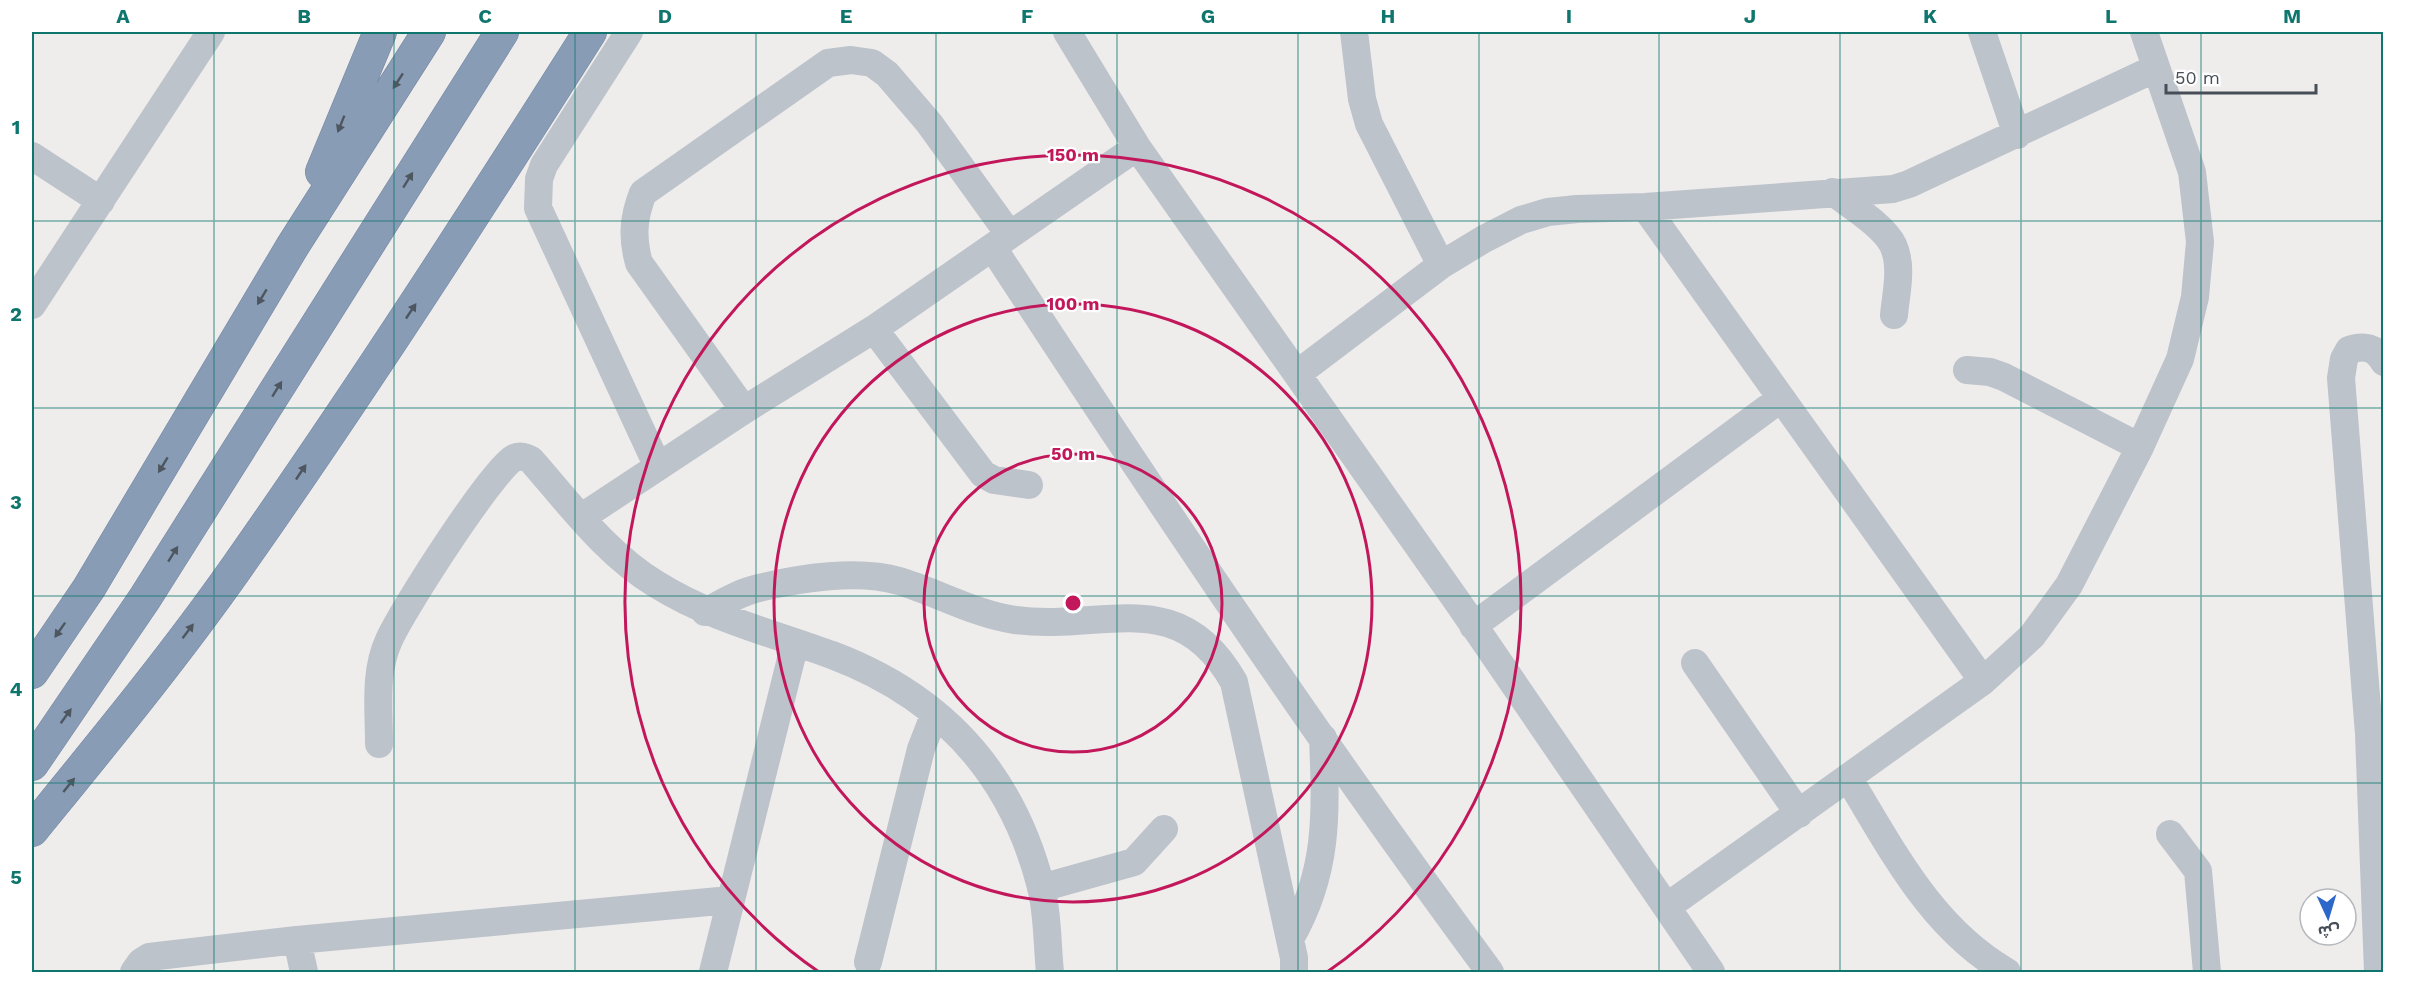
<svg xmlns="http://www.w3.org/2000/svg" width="2415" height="1004" viewBox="0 0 2415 1004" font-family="'Work Sans','Noto Sans Arabic',sans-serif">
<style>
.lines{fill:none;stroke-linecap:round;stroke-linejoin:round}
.highway-casing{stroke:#7487a2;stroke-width:34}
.minor{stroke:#bcc3ca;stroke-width:28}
.highway{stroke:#899cb6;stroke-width:33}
.oneway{fill:#4e5660}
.grid{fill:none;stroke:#0f766e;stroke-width:1.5;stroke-opacity:0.55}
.ring{fill:none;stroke:#c2185b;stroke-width:3}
.centre{fill:#c2185b;stroke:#fff;stroke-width:3}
.ring-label{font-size:18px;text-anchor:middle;font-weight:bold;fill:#c2185b;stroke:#fff;stroke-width:4.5;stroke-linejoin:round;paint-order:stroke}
.neatline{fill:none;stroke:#0f766e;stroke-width:2}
.grid-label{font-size:20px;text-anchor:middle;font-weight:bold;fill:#0f766e}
</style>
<rect width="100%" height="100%" fill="#efecec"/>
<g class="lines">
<g class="highway-casing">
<path id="highway" d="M 322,172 L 380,32
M 32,672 L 89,588 L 292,247 L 429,32
M 32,764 L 145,598 L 502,32
M 32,830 C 102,744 173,658 237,567 C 360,392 476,212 590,32"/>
</g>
<path class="minor" d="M 629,32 L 544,165 L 539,179 L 538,208 L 658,467
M 1067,32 L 1137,147 L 1459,604 L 1711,972
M 1354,32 L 1362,99 L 1369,124 L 1441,265
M 1982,32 L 2017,135
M 32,156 L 101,201
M 1833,192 C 1850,205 1884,226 1893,245 C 1903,266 1896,293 1894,315
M 1645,207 L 1983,681
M 993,248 C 1153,493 1316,737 1490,972
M 32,305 L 211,32
M 874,329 L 983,474 L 994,480 L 1029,485
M 1967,370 L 1990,372 L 2004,377 L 2140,447
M 1297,374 L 1441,265 L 1484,239 L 1521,220 L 1548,212 L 1577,209 L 1645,207 L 1893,189 L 1909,184 L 2156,68
M 744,410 L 639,263 C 632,238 633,218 643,193 L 828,63 L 851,60 L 872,63 L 887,74 L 929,123 L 1009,234
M 582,517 L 744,410 L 874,329 L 1137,147
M 705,612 C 723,603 740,592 759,588 C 800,578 858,569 899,581 C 936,592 977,615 1015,620 C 1103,632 1178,583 1234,682 L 1294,958 L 1294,972
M 1473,626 L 1780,399
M 1695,663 L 1799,814
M 379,744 C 379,709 374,672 389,640 C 401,612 492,470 514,458 C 520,455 525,457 531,460 C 569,503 606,554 656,584 C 710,618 772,633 832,655 C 941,696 1012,773 1041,887 C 1048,914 1047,945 1050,972
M 1849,779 C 1893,851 1931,928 2007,972
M 2170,834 L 2198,871 L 2207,972
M 1041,888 L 1134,862 L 1164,829
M 1668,906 L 1983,681 L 2032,636 L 2069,585 L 2140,447 L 2180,359 L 2195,297 L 2200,242 L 2192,172 L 2144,32
M 1290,939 C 1329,872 1326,812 1323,738
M 297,940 L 304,972
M 868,962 L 921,749 L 935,713
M 134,972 L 141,962 L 149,957 L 297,940 L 730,900
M 713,972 L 795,643
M 2378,972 L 2369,734 L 2341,378 L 2344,359 L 2349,350 C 2364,345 2376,347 2384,362"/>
<use href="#highway" class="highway"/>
</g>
<defs><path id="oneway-solid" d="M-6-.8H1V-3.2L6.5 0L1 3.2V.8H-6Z" transform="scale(1.5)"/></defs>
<g class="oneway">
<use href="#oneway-solid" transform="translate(398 81) rotate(123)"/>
<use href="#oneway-solid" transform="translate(341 124) rotate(112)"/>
<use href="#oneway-solid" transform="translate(408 180) rotate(-58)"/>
<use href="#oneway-solid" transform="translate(262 297) rotate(121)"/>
<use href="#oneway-solid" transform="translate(411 311) rotate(-56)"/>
<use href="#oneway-solid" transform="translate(277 389) rotate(-58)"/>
<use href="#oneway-solid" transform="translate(163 465) rotate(121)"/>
<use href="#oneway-solid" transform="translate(301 472) rotate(-56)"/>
<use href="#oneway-solid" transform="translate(173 554) rotate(-58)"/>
<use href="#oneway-solid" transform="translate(60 630) rotate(125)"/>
<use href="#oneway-solid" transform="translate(188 631) rotate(-53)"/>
<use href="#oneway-solid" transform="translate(66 716) rotate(-54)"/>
<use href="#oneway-solid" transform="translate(69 785) rotate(-51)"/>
</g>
<path class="grid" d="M 214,32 L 214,972M 394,32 L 394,972M 575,32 L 575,972M 756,32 L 756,972M 936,32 L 936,972M 1117,32 L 1117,972M 1298,32 L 1298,972M 1479,32 L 1479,972M 1659,32 L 1659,972M 1840,32 L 1840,972M 2021,32 L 2021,972M 2201,32 L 2201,972M 32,221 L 2384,221M 32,408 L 2384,408M 32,596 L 2384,596M 32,783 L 2384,783"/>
<g class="ring">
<circle cx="1073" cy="603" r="149"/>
<circle cx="1073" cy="603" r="299"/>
<path d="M819 972A448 448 0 1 1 1327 972"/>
</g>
<circle cx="1073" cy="603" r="9" class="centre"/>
<g class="ring-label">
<text x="1073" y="161">150 m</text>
<text x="1073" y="310">100 m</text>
<text x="1073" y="460">50 m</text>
</g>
<rect width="2415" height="1004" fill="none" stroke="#ffffff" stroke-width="66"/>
<g transform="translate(2328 917) rotate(176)"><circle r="28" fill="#ffffff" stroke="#b5b8bc" stroke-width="1.5"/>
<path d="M0-4.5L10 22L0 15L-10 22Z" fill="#2c67c9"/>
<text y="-9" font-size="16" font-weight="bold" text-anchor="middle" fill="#474e57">ش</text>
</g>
<path d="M2166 84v9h150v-9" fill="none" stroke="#474e57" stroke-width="3"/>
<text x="2175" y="84" font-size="18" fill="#474e57" stroke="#ffffff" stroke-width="4.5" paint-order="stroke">50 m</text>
<rect x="33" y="33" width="2349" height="938" class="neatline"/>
<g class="grid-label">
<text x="123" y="23">A</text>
<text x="304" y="23">B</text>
<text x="485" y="23">C</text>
<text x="665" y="23">D</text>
<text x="846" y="23">E</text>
<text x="1027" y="23">F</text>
<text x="1208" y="23">G</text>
<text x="1388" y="23">H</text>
<text x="1569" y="23">I</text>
<text x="1750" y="23">J</text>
<text x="1930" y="23">K</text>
<text x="2111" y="23">L</text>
<text x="2292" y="23">M</text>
<text x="16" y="134">1</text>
<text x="16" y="321">2</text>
<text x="16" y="509">3</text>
<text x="16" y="696">4</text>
<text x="16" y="884">5</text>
</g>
</svg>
